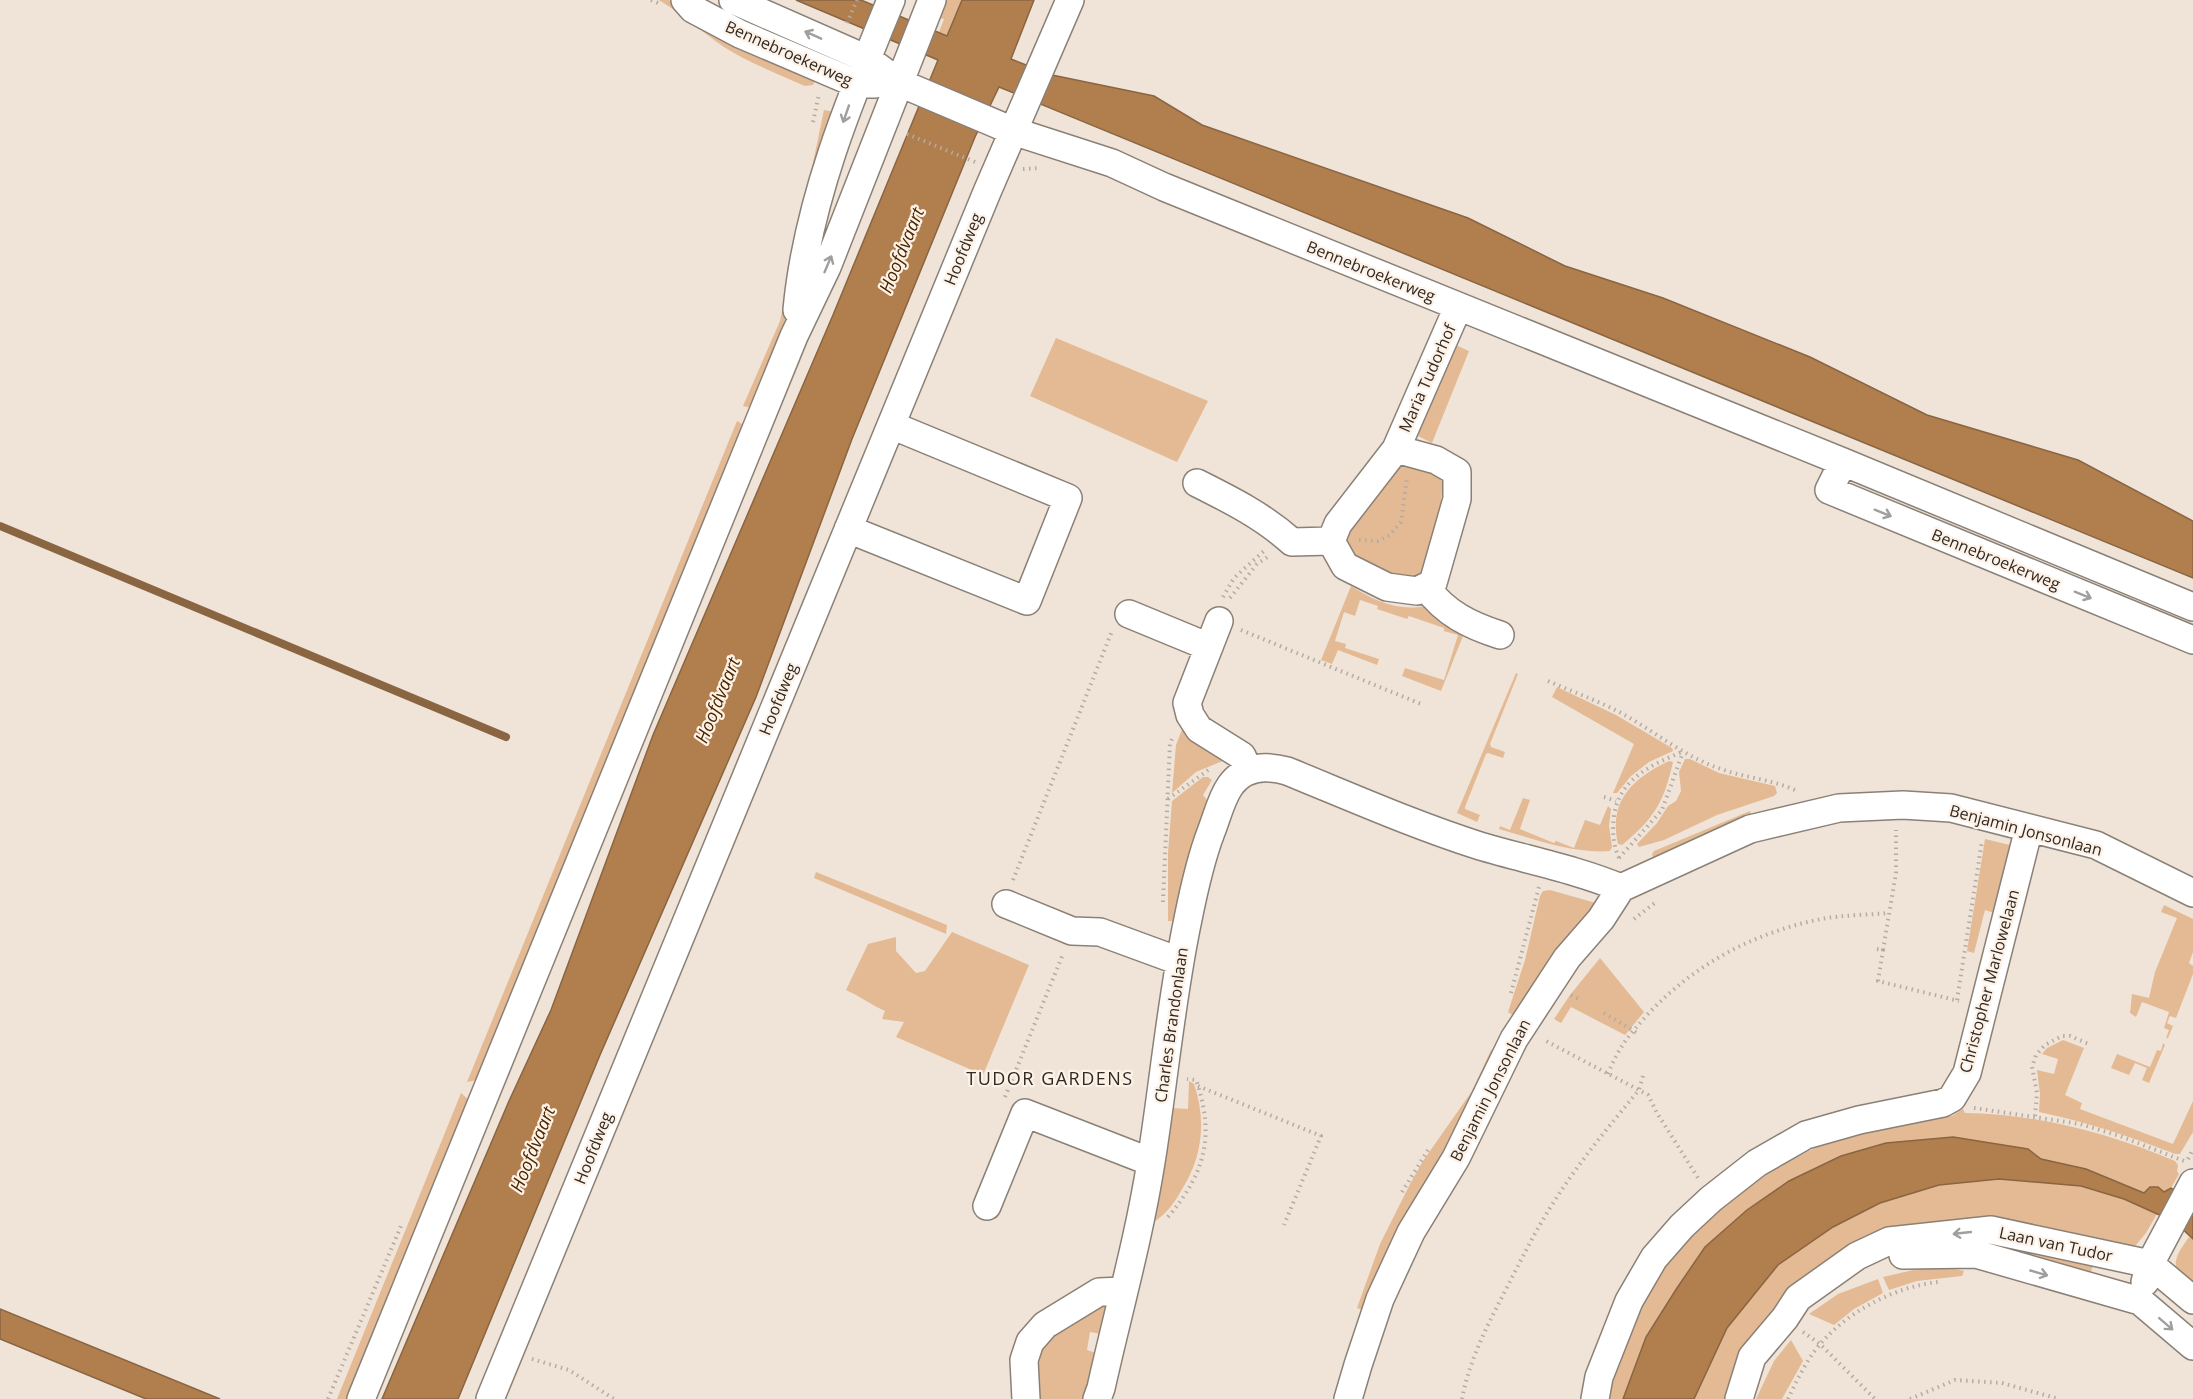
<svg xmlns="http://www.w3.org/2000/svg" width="2193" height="1399" viewBox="0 0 2193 1399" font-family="'Open Sans',sans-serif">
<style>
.green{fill:#e3ba94}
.water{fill:#b17e4e;stroke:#8a6542;stroke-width:1.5}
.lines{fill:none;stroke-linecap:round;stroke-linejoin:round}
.stream{stroke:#8a6542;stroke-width:8}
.minor-casing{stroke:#8b8076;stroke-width:30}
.path{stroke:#b5aba2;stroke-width:4;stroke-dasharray:1.5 4.5;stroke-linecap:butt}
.minor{stroke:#fff;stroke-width:27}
.oneway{stroke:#a19f9d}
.labels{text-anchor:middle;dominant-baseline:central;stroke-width:4.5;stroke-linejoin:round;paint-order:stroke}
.street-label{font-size:16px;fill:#2f2a26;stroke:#fef1e6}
.water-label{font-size:18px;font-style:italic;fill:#482600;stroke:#fef1e6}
.neighbourhood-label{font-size:18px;letter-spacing:1.5px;fill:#2f2a26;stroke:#fef1e6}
</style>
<rect width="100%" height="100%" fill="#f0e4d9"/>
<path class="green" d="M 659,0 L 669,0 L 684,10 L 817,76 L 813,85 L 805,86 C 778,74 749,63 724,47 C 702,32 682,14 659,0 Z
M 946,0 L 962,0 L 947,36 L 939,32 L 944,19 L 939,18 Z
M 824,110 L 836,112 L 780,339 L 756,409 L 743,406 L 780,321 Z
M 1056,338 L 1208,401 L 1177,462 L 1030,396 Z
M 1451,343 L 1469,351 L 1432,443 L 1416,435 Z
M 737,421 L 747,427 L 480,1076 L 473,1081 L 467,1082 Z
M 1406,462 L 1430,470 L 1443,482 L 1440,511 L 1421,580 C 1395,581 1370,565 1348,554 L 1345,535 L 1393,465 Z
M 1351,586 C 1375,601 1400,613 1429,605 L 1465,631 L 1441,691 L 1402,676 L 1405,668 L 1444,680 L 1458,635 L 1444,631 L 1444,628 L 1409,616 L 1407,619 L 1377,609 L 1378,606 L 1360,600 L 1355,616 L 1344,612 L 1335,641 L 1346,644 L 1345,648 L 1379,659 L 1377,665 L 1338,650 L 1332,664 L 1321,660 Z
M 1516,673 L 1518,674 L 1490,744 L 1491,747 L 1505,752 L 1503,758 L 1488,753 L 1486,754 L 1465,807 L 1465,809 L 1480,815 L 1477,822 L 1457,813 Z
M 1557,687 L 1616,715 L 1672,748 L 1673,751 L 1649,762 L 1631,776 L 1617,793 L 1613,793 L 1634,744 L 1552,697 Z
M 1183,727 L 1225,760 L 1196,772 L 1172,793 L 1176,745 Z
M 1685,759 L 1690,759 L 1719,773 L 1775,786 L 1777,793 L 1774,796 L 1717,815 L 1664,840 L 1639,847 L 1637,844 L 1657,823 L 1668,806 L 1676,801 L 1681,791 L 1679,772 Z
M 1669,761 L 1673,762 C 1664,802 1654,819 1622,845 L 1618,844 C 1608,801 1633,778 1669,761 Z
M 1203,777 L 1208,777 L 1212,780 L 1203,795 L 1210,804 L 1176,921 L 1168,921 L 1168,853 L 1172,801 Z
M 1523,798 L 1530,800 L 1520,829 L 1554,843 L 1556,841 L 1574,848 L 1585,820 L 1600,825 L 1608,806 L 1611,809 L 1609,826 L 1612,847 L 1610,851 C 1573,854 1534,839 1499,829 L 1500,826 L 1510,830 Z
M 1750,811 L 1752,818 L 1654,860 L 1652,854 L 1654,851 Z
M 1985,839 L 2014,846 L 1994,913 L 1985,910 L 1974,953 L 1967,951 Z
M 816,872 L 947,925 L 946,934 L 814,878 Z
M 1550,890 L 1596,903 L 1515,1017 L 1508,1012 L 1525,960 L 1540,896 L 1543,891 Z
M 2164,905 L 2193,919 L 2193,952 L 2189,963 L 2193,966 L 2193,974 L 2176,1018 L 2170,1016 L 2167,1023 L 2173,1026 L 2168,1038 L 2166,1038 L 2169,1030 L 2164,1028 L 2169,1012 L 2142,1002 L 2136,1017 L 2130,1013 L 2132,994 L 2149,998 L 2155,972 L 2177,918 L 2161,912 Z
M 952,932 L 1029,965 L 983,1075 L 896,1037 L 904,1022 L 882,1019 L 885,1011 C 871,1005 860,996 846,990 L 868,944 L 896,937 L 896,951 L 916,973 L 925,971 Z
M 1600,958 L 1644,1012 L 1625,1035 L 1571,1007 L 1561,1023 L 1554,1019 L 1570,995 Z
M 2063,1040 L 2084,1048 L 2065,1095 L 2082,1103 L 2080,1109 L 2173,1144 L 2193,1101 L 2193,1132 L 2180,1154 L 2175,1154 C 2129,1136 2087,1122 2039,1112 L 2040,1094 L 2037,1070 L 2054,1074 L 2058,1059 L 2042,1054 L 2047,1048 Z
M 2163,1043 L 2165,1045 L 2149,1083 L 2142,1080 L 2147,1068 L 2135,1063 L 2129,1075 L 2111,1068 L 2117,1054 L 2150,1067 L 2157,1050 L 2161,1051 Z
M 1491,1050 L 1500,1053 L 1364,1310 L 1357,1308 L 1380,1244 L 1410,1184 L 1423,1161 L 1472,1091 Z
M 1189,1081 L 1194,1084 C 1207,1122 1202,1158 1181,1191 C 1174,1203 1166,1215 1153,1222 L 1171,1108 L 1188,1109 Z
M 461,1093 L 470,1101 L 347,1399 L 337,1399 Z
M 1963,1109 L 1965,1113 C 2038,1114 2109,1133 2175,1161 L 2178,1165 L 2177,1171 L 2179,1174 L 2171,1188 L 2164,1192 L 2144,1193 L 2086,1169 L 2041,1159 L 2028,1149 L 1953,1137 L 1841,1156 L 1789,1181 L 1747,1210 L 1705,1247 L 1646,1337 L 1623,1399 L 1601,1399 L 1640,1296 L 1687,1234 L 1752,1180 L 1819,1146 L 1885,1128 L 1952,1116 Z
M 1999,1179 L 2081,1186 L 2124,1199 L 2157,1214 L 2146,1233 L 2136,1245 L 2115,1248 L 1979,1220 L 1918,1223 L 1861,1241 L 1734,1371 L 1724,1399 L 1694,1399 L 1727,1328 L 1778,1265 L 1833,1227 L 1880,1203 L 1939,1185 Z
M 1968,1234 L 2096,1259 L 2089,1276 L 1889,1246 Z
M 2189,1237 L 2193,1239 L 2193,1284 L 2176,1270 C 2174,1256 2181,1249 2189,1237 Z
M 1922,1268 L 1956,1269 L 1964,1271 L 1962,1276 L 1917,1281 L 1889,1290 L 1883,1277 Z
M 1878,1279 L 1883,1293 L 1854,1309 L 1834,1325 L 1809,1314 L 1838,1294 Z
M 1109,1303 L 1101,1334 L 1090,1332 L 1087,1350 L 1096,1353 L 1083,1399 L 1037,1399 L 1034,1355 L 1040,1341 L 1096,1304 Z
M 1791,1340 L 1803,1361 L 1782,1399 L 1756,1399 L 1774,1361 Z"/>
<path class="water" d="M 796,0 L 861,0 L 947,36 L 962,0 L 1034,0 L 1011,59 L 1052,75 L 1154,96 L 1202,125 L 1468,218 L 1565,266 L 1663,298 L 1810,357 L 1927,415 L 2078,460 L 2193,521 L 2193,578 L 999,87 L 975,137 L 852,439 L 756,697 L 600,1055 L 458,1399 L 382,1399 L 509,1101 L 551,1010 L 653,735 L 833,315 L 938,60 Z
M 1953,1137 L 2028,1149 L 2041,1159 L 2086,1169 L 2144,1193 L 2150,1187 L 2158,1187 L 2164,1192 L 2171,1188 L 2193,1199 L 2193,1239 L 2175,1222 L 2124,1199 L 2081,1186 L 1999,1179 L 1939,1185 L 1880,1203 L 1833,1227 L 1778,1265 L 1727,1328 L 1694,1399 L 1623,1399 L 1646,1337 L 1677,1288 L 1705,1247 L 1747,1210 L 1789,1181 L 1841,1156 L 1886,1143 Z
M 0,1309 L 220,1399 L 146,1399 L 0,1339 Z"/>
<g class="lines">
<path class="stream" d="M 0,526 L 506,737"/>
<g class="minor-casing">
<path id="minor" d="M 685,0 L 693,9 L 740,34 L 857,84 L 875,84
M 733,0 L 867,59 L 900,83 L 1013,131 L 1112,163 L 1164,187 L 1843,462 L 2193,607
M 797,310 C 807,202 850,99 891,0
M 1396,449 L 1436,460 L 1457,472 L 1457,499 L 1433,583 L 1417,591 L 1387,587 L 1345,566 L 1331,541 L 1338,524 L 1396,449 L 1458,307
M 1843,462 L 1829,490 L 2193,640
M 1197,483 C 1231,500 1263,516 1292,542 L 1331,541
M 848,529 L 1027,601 L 1068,498 L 891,425
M 1426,587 C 1445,613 1469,625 1500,635
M 1129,614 L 1209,647
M 1219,621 L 1187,703 L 1190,715 L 1199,729 L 1242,756 L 1248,770
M 1006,904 L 1072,931 L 1100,932 L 1179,961
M 987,1206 L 1025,1113 L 1151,1162
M 1903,1255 L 1976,1254 L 2140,1301 L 2193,1346
M 2145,1282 L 2150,1264 L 2193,1183
M 361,1399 L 794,336 L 827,267 L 932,0
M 490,1399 L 987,192 L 1070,0
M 1026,1399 L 1024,1360 L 1030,1342 L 1045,1325 L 1099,1292 L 1123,1291
M 1097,1399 L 1101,1388 C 1118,1312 1139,1238 1151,1162 C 1164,1081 1171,999 1188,919 C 1194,889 1200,861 1211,832 C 1217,817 1221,799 1230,786 C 1244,766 1266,765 1287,771 C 1351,797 1414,825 1480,846 C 1527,860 1575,869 1621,888
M 1348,1399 L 1358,1365 L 1380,1299 L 1411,1232 L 1456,1158 L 1514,1039 L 1567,958 L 1601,919 L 1621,888 L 1750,829 L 1839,808 L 1903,805 L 1951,808 L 2096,845 L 2193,893
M 1595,1399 L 1599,1377 L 1629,1301 L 1654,1258 L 1682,1226 L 1711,1199 L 1757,1163 L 1806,1135 L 1859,1120 L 1943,1103 L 1952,1098 L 1967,1073 L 2029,828
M 1739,1399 L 1752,1357 L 1785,1318 L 1798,1298 L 1857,1256 L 1889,1241 L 1991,1230 L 2150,1264 L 2193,1300"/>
</g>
<path class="path" d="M 651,0 L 660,4
M 847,23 L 857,0
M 813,122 L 819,94
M 907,134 L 975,162
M 1023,169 L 1040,168
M 1359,540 L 1378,541 L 1390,535 L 1401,522 L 1407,478
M 1223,597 L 1234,578 L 1264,551
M 1230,598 L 1257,564 L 1269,556
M 1241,630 L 1421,704
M 1548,681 C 1573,692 1599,701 1623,714 C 1655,732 1684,756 1718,768 C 1744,778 1772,779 1797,791
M 1604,797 L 1616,801
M 1168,799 L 1211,768
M 1619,858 C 1613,844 1612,832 1614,816 C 1619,779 1651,765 1682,752
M 1619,858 L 1662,810 L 1683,752
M 1013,880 L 1112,631
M 1163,902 L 1170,743 L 1173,737
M 1634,919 L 1656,902
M 1877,949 L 1883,950 L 1878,981 L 1959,1001
M 1883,950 L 1896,873 L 1896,830
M 1511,993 L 1539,887
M 1571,995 L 1581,1000
M 1957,1000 L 1982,841
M 1604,1013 L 1637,1033
M 1608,1074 C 1618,1048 1629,1035 1648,1014 C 1695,964 1753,933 1821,919 C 1843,915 1867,915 1889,913
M 1643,1076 L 1639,1090 L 1648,1095 L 1657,1113 L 1698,1178
M 1198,1086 L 1321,1136 L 1284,1225
M 1005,1097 L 1063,954
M 1974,1108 L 2080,1124 L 2120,1136 L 2184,1161
M 2035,1116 L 2037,1093 L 2032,1067 L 2036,1055 L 2045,1045 L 2062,1036 L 2070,1036 L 2091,1045
M 2188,1159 L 2193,1149
M 1402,1192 L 1428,1150
M 1168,1217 C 1206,1172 1215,1135 1196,1080 L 1187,1079
M 1803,1332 L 1820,1344 L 1875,1399
M 532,1359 L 569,1370 L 614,1399
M 328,1399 L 401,1226
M 1462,1399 C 1469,1362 1485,1330 1502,1297 C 1519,1264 1535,1231 1555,1200 C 1580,1161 1610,1125 1639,1090 L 1544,1040
M 1788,1399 C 1797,1380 1807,1359 1821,1343 C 1850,1310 1895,1287 1938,1282
M 1910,1399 L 1955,1380 L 2002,1383 L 2059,1399"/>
<use href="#minor" class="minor"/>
</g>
<defs><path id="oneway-shaft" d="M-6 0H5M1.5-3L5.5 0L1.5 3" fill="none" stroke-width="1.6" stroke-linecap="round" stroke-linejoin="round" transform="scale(1.5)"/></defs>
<g class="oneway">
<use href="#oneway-shaft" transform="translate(813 35) rotate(-156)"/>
<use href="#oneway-shaft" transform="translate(846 114) rotate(109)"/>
<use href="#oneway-shaft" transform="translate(828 264) rotate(-67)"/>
<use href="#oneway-shaft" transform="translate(1883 513) rotate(22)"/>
<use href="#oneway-shaft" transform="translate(2083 595) rotate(22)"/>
<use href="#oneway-shaft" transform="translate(1962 1233) rotate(174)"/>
<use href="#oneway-shaft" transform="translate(2039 1273) rotate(16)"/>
<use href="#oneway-shaft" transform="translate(2166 1324) rotate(41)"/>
</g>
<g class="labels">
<g class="street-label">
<text transform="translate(789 53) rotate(24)">Bennebroekerweg</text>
<text transform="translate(963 249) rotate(-68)">Hoofdweg</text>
<text transform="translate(1371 271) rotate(22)">Bennebroekerweg</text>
<text transform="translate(1427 378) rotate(-66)">Maria Tudorhof</text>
<text transform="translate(1996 559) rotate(22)">Bennebroekerweg</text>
<text transform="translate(778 699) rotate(-68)">Hoofdweg</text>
<text transform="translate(2026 830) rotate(15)">Benjamin Jonsonlaan</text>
<text transform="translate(1989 981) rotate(-75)">Christopher Marlowelaan</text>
<text transform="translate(1171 1025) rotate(-82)">Charles Brandonlaan</text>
<text transform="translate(1490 1090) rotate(-63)">Benjamin Jonsonlaan</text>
<text transform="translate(593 1148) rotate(-68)">Hoofdweg</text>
<text transform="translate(2056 1244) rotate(12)">Laan van Tudor</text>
</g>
<g class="water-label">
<text transform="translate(901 250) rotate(-68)">Hoofdvaart</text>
<text transform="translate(717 700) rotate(-68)">Hoofdvaart</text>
<text transform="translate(532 1149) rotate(-68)">Hoofdvaart</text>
</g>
<g class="neighbourhood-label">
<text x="1050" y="1078">TUDOR GARDENS</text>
</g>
</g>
</svg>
